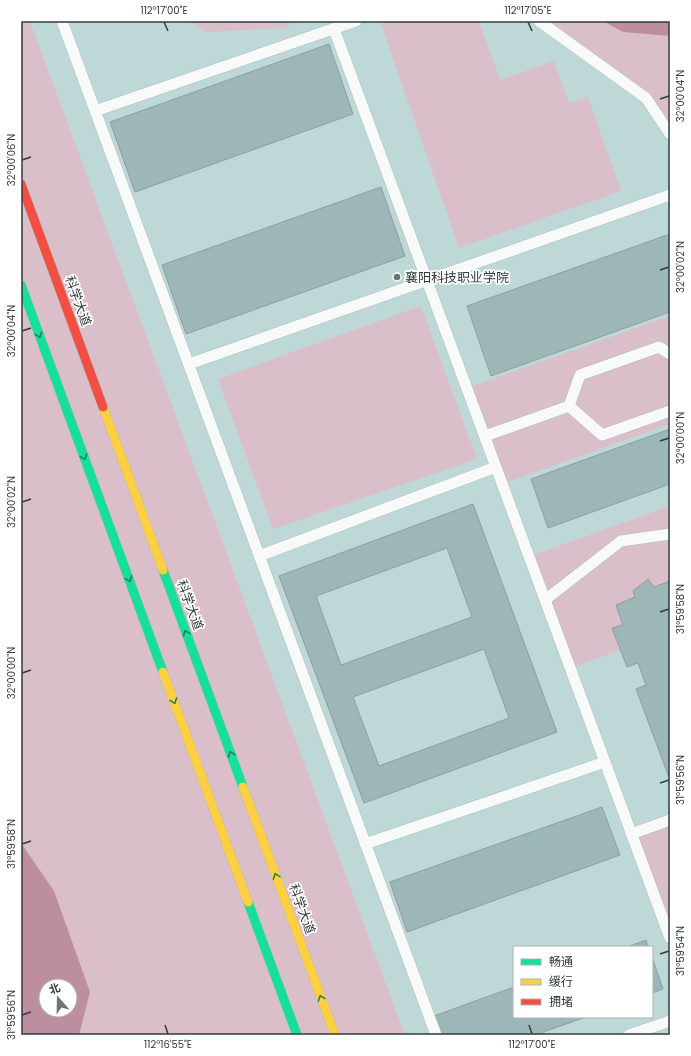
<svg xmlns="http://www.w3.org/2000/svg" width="691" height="1056" viewBox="0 0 691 1056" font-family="Poppins,'Noto Sans SC',sans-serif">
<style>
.built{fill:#bed8d8;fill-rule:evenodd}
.green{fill:#dabec9;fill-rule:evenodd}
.water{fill:#bc8ea0;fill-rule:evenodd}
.building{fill:#9db7b8;stroke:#919c9c;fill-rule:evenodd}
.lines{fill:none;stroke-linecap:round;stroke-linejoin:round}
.lane-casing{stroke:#afbbbb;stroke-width:12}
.fast-casing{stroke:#afbbbb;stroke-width:10}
.slow-casing{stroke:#afbbbb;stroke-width:10}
.jam-casing{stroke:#afbbbb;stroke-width:10}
.lane{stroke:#f8fafa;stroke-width:11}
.fast{stroke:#16e098;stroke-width:9}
.slow{stroke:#ffcf43;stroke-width:9}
.jam{stroke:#f24e42;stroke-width:9}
.oneway{stroke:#267e61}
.ticks{fill:none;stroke:#313c3c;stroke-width:1.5}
.poi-dot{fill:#697575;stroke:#fff;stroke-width:1.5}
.labels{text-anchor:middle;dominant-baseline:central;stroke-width:3.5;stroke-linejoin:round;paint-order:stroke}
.poi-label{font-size:13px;fill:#313c3c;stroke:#fff;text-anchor:start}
.street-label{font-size:13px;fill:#313c3c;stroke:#fff}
.neatline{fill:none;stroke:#313c3c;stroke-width:1.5}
.ticks-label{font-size:10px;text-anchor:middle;fill:#313c3c}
</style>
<rect width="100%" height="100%" fill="#d2e0e0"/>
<path class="built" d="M 30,21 L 670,21 L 670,1035 L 405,1035 ZM 514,947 L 652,947 L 652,1017 L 514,1017 Z"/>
<path class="green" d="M 21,21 L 30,21 L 405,1035 L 21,1035 ZM 46,986 L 70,986 L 70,1010 L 46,1010 Z
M 188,21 L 297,21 L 284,28 L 206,32 Z
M 388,21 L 479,21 L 500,80 L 554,61 L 569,103 L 588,97 L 621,191 L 459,248 L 381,24 Z
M 539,21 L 670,21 L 670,134 L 646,98 Z
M 421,306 L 477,459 L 273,529 L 218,379 Z
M 670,316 L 670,424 L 502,484 L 467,388 Z
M 670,506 L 670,632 L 570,668 L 529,557 Z
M 670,820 L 670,938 L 631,834 Z"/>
<path class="water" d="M 603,21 L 670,21 L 670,36 L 623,32 Z
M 21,843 L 54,891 L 90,992 L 79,1035 L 21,1035 ZM 46,986 L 70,986 L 70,1010 L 46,1010 Z"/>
<path class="building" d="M 329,44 L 353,114 L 135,192 L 110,122 Z
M 381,187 L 405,256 L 186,334 L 162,265 Z
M 670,234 L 670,312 L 491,376 L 467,306 Z
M 670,429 L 670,484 L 548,528 L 531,479 Z
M 473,504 L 557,732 L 364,803 L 279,576 ZM 447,548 L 472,617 L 341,665 L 316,596 ZM 484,649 L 509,718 L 379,766 L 353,697 Z
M 648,579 L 654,587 L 670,581 L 670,780 L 636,689 L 646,685 L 638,663 L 627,667 L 612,628 L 623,625 L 616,605 L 635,597 L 633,591 Z
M 602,807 L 620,855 L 407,932 L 390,882 Z
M 646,940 L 648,947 L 627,947 Z
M 652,957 L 663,989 L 652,993 Z
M 514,987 L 514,1017 L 586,1017 L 535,1035 L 440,1035 L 434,1016 Z"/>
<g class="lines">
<g class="lane-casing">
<path id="lane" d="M 62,21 L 436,1035
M 539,21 L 646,98 L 670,134
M 334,29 L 670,938
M 95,111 L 356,21
M 189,364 L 670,195
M 569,406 L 580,375 L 659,347 L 670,354
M 569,406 L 602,435 L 670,411
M 485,436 L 569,406
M 259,556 L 496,467
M 545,600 L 621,541 L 670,534
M 631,834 L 670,820
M 365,844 L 605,762
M 629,1035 L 670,1021"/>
</g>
<g class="fast-casing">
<path id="fast" d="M 21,285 L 163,672
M 163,570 L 243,787
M 248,902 L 297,1035"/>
</g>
<g class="slow-casing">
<path id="slow" d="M 103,407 L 163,570
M 163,672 L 248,902
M 243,787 L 335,1035"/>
</g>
<g class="jam-casing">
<path id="jam" d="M 21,184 L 103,407"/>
</g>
<use href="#lane" class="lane"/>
<use href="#fast" class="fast"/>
<use href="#slow" class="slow"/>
<use href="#jam" class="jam"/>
</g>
<defs><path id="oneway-chevron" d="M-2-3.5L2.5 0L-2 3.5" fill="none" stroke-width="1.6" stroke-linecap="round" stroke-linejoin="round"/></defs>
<g class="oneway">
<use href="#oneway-chevron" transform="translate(39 335) rotate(70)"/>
<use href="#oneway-chevron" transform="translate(84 457) rotate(70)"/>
<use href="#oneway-chevron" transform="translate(129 579) rotate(70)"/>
<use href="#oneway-chevron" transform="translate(186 633) rotate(-110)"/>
<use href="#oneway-chevron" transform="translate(174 701) rotate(70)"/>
<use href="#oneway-chevron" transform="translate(231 754) rotate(-110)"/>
<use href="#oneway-chevron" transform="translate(276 876) rotate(-110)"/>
<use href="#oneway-chevron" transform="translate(321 998) rotate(-110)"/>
</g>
<path class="ticks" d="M 164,22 L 168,31M 528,22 L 532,31M 660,99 L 669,96M 22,160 L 31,157M 660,270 L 669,267M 22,331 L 31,328M 660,441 L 669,438M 22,502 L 31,499M 660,612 L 669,609M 22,673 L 31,670M 660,783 L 669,780M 22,844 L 31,841M 660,954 L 669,951M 22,1015 L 31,1012M 165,1025 L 168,1034M 529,1025 L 532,1034"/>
<circle class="poi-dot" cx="397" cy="277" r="4"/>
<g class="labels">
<g class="poi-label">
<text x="405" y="277">襄阳科技职业学院</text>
</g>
<g class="street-label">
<text transform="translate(78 301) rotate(70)">科学大道</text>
<text transform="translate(190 605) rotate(70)">科学大道</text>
<text transform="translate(302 909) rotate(70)">科学大道</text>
</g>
</g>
<rect width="691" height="1056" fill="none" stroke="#ffffff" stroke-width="44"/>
<rect x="513" y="946" width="140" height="72" fill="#ffffff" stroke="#adb1b1"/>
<rect x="521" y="959" width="20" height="6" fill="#16e098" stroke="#adb1b1"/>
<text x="549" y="966" font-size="12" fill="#313c3c">畅通</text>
<rect x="521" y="979" width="20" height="6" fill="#ffcf43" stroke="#adb1b1"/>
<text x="549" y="986" font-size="12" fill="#313c3c">缓行</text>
<rect x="521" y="999" width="20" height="6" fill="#f24e42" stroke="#adb1b1"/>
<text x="549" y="1006" font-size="12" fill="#313c3c">拥堵</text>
<g transform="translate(58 998) rotate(340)"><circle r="19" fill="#ffffff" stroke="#adb1b1"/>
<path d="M0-3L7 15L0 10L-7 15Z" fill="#697575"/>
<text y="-6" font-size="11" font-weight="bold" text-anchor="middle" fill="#313c3c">北</text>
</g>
<rect x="22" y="22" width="647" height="1012" class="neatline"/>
<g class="ticks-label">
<text x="164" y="14">112°17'00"E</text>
<text x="528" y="14">112°17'05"E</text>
<text transform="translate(680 96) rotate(-90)" y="4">32°00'04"N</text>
<text transform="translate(11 160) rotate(-90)" y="4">32°00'06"N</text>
<text transform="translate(680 267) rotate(-90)" y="4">32°00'02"N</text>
<text transform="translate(11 331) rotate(-90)" y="4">32°00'04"N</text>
<text transform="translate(680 438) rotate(-90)" y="4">32°00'00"N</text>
<text transform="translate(11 502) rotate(-90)" y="4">32°00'02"N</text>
<text transform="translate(680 609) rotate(-90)" y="4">31°59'58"N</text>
<text transform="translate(11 673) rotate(-90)" y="4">32°00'00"N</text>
<text transform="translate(680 780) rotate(-90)" y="4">31°59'56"N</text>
<text transform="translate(11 844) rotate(-90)" y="4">31°59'58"N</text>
<text transform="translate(680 951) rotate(-90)" y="4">31°59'54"N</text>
<text transform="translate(11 1015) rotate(-90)" y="4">31°59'56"N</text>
<text x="168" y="1048">112°16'55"E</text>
<text x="532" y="1048">112°17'00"E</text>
</g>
</svg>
